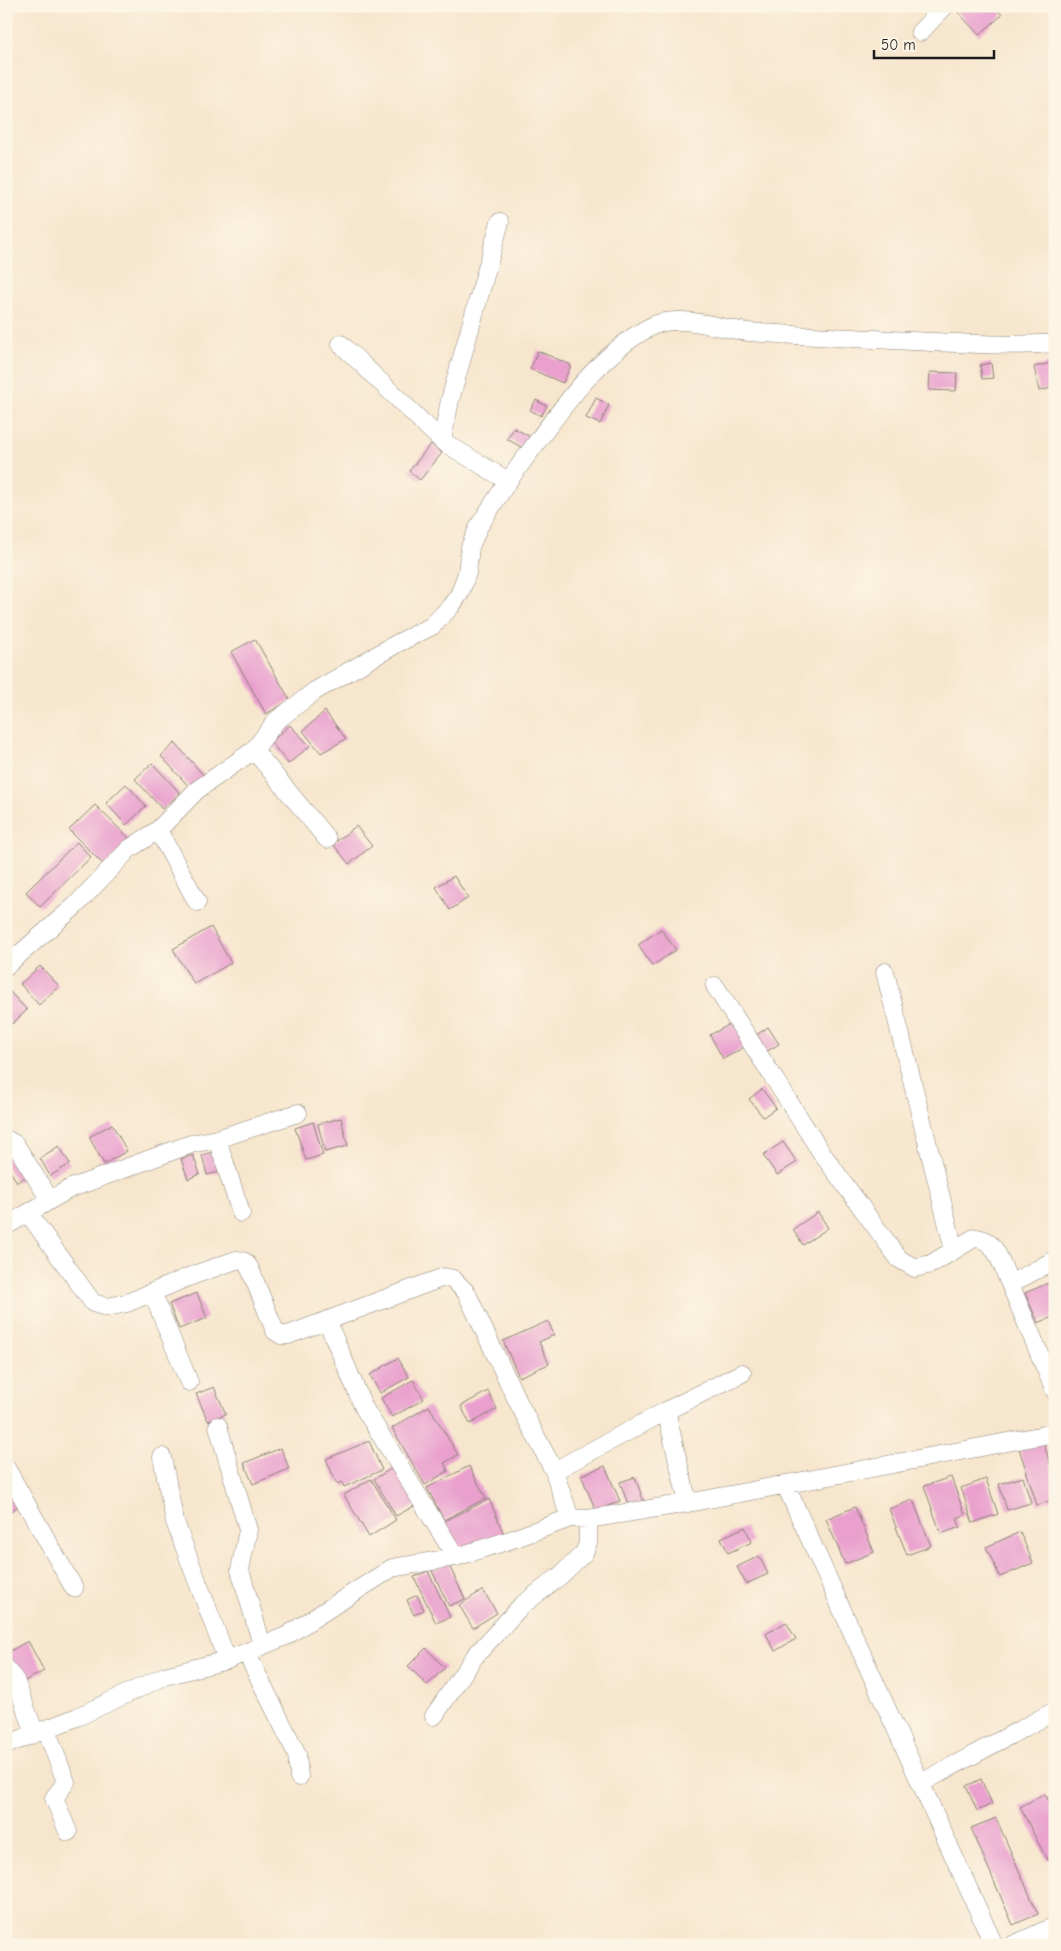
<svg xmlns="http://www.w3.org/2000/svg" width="1061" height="1951" viewBox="0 0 1061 1951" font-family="'Comic Neue',sans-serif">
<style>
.building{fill:#e9a0ce}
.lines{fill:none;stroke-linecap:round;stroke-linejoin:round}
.minor-casing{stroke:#8a8175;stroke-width:19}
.minor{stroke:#fff;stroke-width:18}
</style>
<rect width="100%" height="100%" fill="#fcf5e5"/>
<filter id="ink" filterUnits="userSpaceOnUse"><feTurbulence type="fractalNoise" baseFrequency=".02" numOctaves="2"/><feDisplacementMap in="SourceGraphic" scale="10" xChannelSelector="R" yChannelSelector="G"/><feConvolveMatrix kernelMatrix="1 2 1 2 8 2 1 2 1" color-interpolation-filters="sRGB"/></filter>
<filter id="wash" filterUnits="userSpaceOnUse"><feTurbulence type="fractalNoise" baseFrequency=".0096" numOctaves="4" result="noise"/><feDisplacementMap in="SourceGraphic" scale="20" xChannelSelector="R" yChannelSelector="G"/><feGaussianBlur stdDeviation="1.12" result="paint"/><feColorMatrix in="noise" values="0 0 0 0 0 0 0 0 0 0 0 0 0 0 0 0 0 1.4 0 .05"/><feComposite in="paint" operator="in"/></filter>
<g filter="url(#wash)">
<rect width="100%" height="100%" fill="#f7e6ce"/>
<g id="blocks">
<path class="building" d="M 960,6 L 999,6 L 996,8 L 1002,15 L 979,35 L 956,10 Z
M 538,351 L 571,365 L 563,383 L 530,369 Z
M 1055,362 L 1055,387 L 1039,391 L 1034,367 Z
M 991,363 L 993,378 L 982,379 L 980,365 Z
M 930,372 L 957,373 L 956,391 L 929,390 Z
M 596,398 L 609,405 L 600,424 L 586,418 Z
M 536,400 L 547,406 L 541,416 L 530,410 Z
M 514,428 L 536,440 L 530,452 L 507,439 Z
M 431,444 L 442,453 L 420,480 L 409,471 Z
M 255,639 L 290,700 L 266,714 L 231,652 Z
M 325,711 L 346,739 L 321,753 L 303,731 Z
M 290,725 L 310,746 L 288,764 L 271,742 Z
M 175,743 L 207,779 L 193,791 L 161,756 Z
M 152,763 L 180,793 L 162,809 L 135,779 Z
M 126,784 L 146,806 L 126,825 L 106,803 Z
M 95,805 L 131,840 L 105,866 L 69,830 Z
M 356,826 L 372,846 L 349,864 L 333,844 Z
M 77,842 L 91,857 L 40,907 L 26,892 Z
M 454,876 L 468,898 L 450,910 L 436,887 Z
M 211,927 L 231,963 L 194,984 L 173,949 Z
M 661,929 L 676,950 L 652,966 L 638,945 Z
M 40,966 L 59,986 L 39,1005 L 20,984 Z
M 8,990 L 27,1010 L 12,1024 L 6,1017 L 6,992 Z
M 734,1022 L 748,1045 L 723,1059 L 710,1035 Z
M 768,1027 L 779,1044 L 766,1052 L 755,1036 Z
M 762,1089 L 776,1108 L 763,1117 L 749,1099 Z
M 341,1118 L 348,1146 L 325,1152 L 318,1124 Z
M 313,1122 L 323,1155 L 306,1160 L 295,1128 Z
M 112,1124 L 127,1151 L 104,1164 L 89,1137 Z
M 783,1142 L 797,1162 L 777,1175 L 763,1155 Z
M 59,1146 L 70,1164 L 50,1176 L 40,1158 Z
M 15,1151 L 30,1174 L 17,1182 L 6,1165 L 6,1157 Z
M 217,1151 L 223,1171 L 207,1175 L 202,1155 Z
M 193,1155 L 200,1174 L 188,1179 L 181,1159 Z
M 818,1212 L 828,1228 L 803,1245 L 793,1229 Z
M 1051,1282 L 1055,1291 L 1055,1316 L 1038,1323 L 1025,1293 Z
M 197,1293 L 207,1318 L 179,1329 L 169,1304 Z
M 548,1321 L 554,1335 L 539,1342 L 549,1364 L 519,1377 L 503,1341 Z
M 398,1358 L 409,1377 L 380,1393 L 370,1375 Z
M 413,1380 L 424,1399 L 392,1417 L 381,1398 Z
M 214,1387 L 226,1414 L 208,1421 L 196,1394 Z
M 488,1391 L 497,1409 L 470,1424 L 461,1406 Z
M 429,1406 L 458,1455 L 444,1463 L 448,1471 L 425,1485 L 392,1428 Z
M 369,1441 L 382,1470 L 344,1487 L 342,1482 L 337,1484 L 326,1459 Z
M 1043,1441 L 1055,1480 L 1055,1499 L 1037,1505 L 1019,1448 Z
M 281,1448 L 289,1469 L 253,1484 L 244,1463 Z
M 469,1466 L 486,1498 L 444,1520 L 427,1488 Z
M 605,1466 L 620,1501 L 596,1511 L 581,1475 Z
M 394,1467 L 416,1505 L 396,1516 L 374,1479 Z
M 635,1477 L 645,1505 L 630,1510 L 620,1482 Z
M 951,1477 L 965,1515 L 957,1518 L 960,1527 L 941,1534 L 924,1486 Z
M 1023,1477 L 1031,1503 L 1007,1510 L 999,1484 Z
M 6,1478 L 22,1504 L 6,1514 Z
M 371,1479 L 396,1520 L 369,1537 L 344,1495 Z
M 986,1479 L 998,1514 L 973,1523 L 961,1488 Z
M 489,1499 L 504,1534 L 458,1551 L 443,1522 Z
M 913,1500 L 931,1546 L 907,1555 L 889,1509 Z
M 855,1507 L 874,1552 L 845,1564 L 826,1519 Z
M 745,1527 L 752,1542 L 728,1553 L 721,1538 Z
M 1020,1532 L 1033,1563 L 1000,1577 L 986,1547 Z
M 759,1556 L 768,1574 L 746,1584 L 737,1567 Z
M 448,1563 L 465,1599 L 449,1606 L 432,1571 Z
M 428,1571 L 450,1617 L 436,1623 L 414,1577 Z
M 483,1590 L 497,1613 L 473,1628 L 459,1605 Z
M 417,1595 L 424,1610 L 414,1615 L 407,1600 Z
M 786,1622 L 796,1639 L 775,1651 L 766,1634 Z
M 28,1641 L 44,1671 L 21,1683 L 6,1656 L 6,1653 Z
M 426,1648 L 445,1668 L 427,1685 L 408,1666 Z
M 981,1779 L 992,1804 L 977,1811 L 966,1786 Z
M 1045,1794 L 1055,1813 L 1055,1856 L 1047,1860 L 1020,1807 Z
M 996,1818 L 1038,1914 L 1013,1925 L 971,1828 Z"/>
</g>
</g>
<g filter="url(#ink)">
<use href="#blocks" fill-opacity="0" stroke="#8a8175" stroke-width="1"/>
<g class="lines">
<g class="minor-casing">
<path id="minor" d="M 920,32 L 945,6
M 341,344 L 442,441
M 508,481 C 548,429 590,359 650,327 C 676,312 720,329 749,332 C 803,336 858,338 912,341 C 959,343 1007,347 1055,343
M 254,750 L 327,839
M 158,830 L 197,902
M 6,966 L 75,906 L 129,849 L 158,830 L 197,790 L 254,750 L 276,721 L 315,691 L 396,644 L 432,626 L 451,606 L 460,593 L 467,573 L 470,547 L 479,526 L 508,481 L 442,441 L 450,400 L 500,222
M 885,972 L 954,1250
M 715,986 L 821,1152 L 899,1259 L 915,1268 L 931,1264 L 974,1238 C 996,1237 1002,1267 1010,1284
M 6,1139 L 15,1144 L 50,1200
M 217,1139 L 241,1213
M 28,1213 L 93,1303 L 107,1307 L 127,1303 L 191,1276 L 236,1260 C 244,1260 246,1262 250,1269 L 275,1331 L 281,1335 L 288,1335 L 444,1277 L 453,1279 L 466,1292 L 516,1398 L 554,1471 L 570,1518
M 6,1226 L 69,1189 L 191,1144 L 217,1139 L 298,1113
M 1055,1260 L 1010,1284 L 1055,1391
M 152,1292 L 189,1382
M 327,1321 L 364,1408 L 456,1557
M 666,1411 L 688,1503
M 218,1426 L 248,1530 L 240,1570 L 262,1645
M 162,1457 L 175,1522 L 227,1660
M 6,1468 L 74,1588
M 554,1471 L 666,1411 L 742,1373
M 785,1484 L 994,1945
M 246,1652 L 297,1754 L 299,1777
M 6,1668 L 15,1680 L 35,1733
M 434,1716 L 475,1656 L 521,1606 L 560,1576 L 584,1553 L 588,1543 L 588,1519
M 46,1729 L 66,1782 L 54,1798 L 68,1832
M 6,1745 L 77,1717 L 165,1676 L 227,1660 L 286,1636 L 392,1568 L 456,1557 L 516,1538 L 570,1518 L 588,1519 L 688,1503 L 1055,1433
M 921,1783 L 1055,1711
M 1013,1945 L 1055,1926"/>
</g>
<use href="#minor" class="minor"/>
</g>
</g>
<rect width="1061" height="1951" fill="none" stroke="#fcf5e5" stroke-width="25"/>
<path d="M874 50v8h120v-8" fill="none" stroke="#1c1c1c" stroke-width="2.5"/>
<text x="881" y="50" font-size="15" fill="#1c1c1c" stroke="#fcf5e5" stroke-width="4" paint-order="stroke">50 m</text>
</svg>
